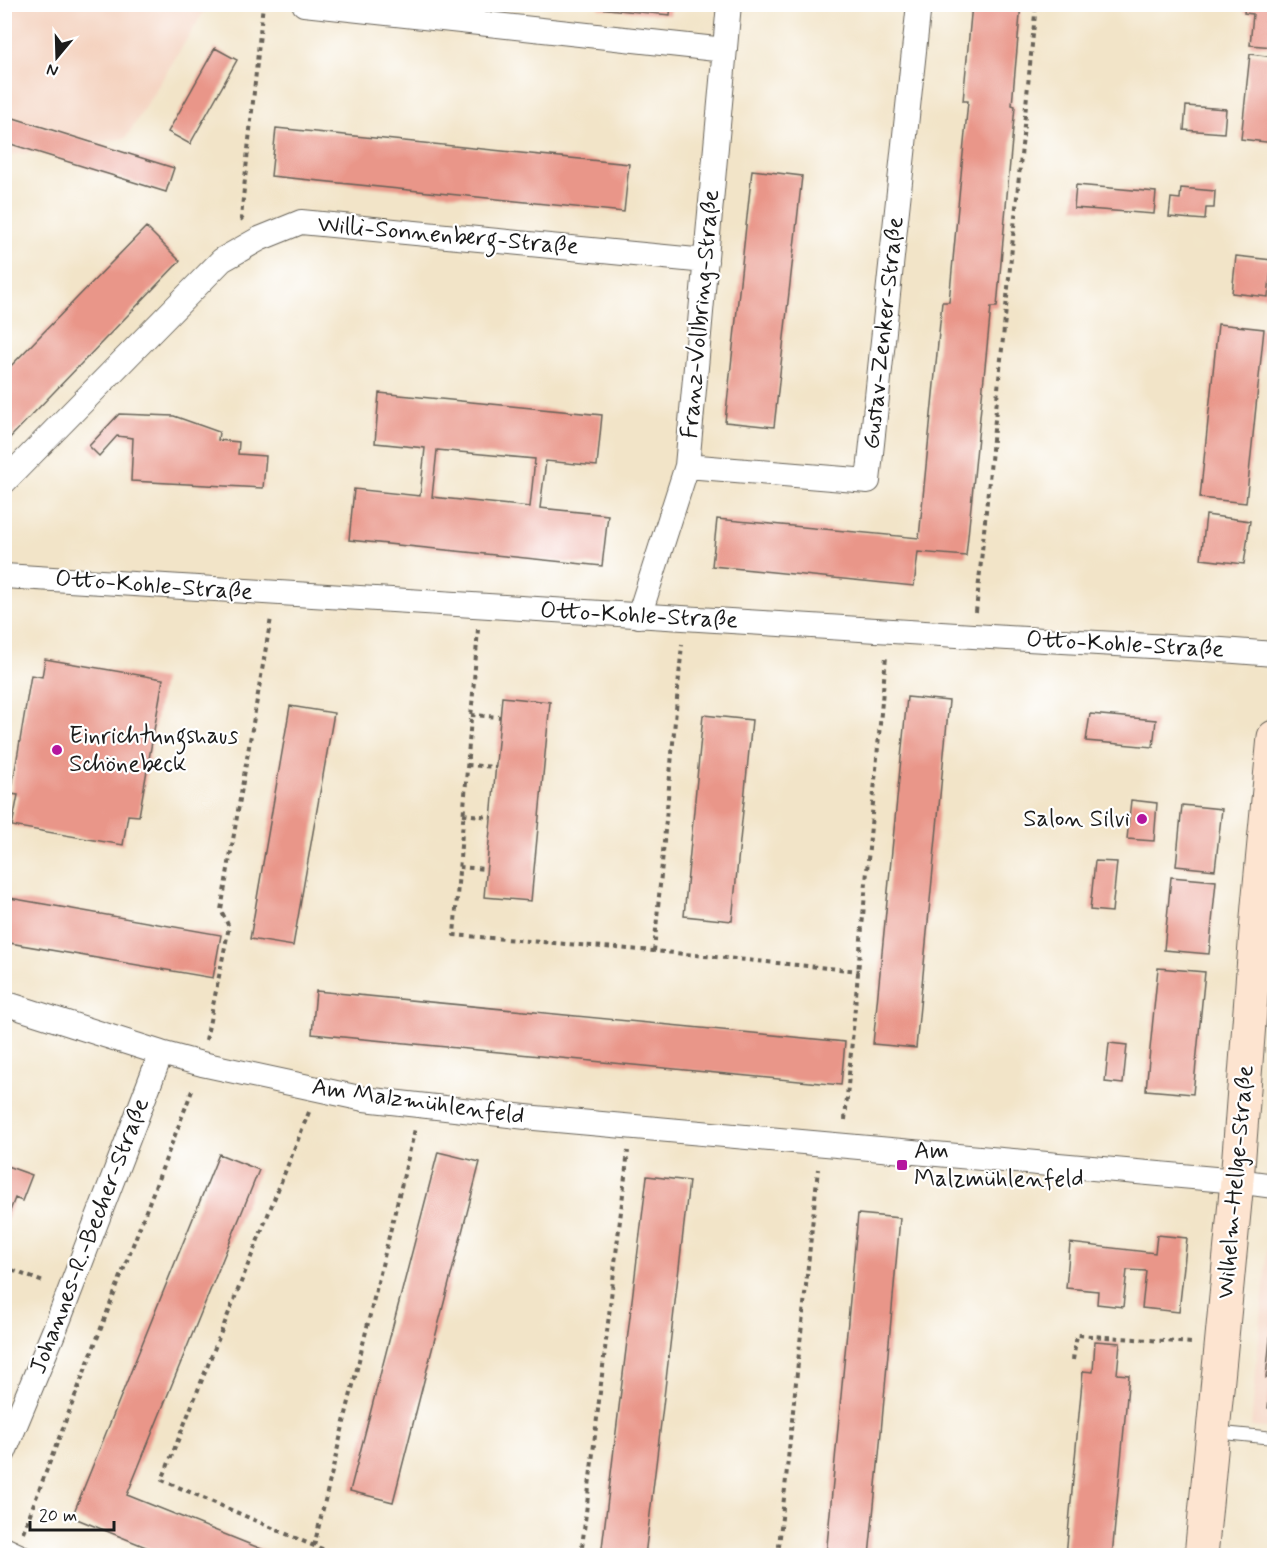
<svg xmlns="http://www.w3.org/2000/svg" width="1279" height="1560" viewBox="0 0 1279 1560" font-family="Mynerve,sans-serif">
<style>
.built{fill:#f4d3c0}
.building{fill:#e99689;fill-rule:evenodd}
.lines{fill:none;stroke-linecap:round;stroke-linejoin:round}
.service-casing{stroke:#676258;stroke-width:14}
.minor-casing{stroke:#676258;stroke-width:26}
.secondary-casing{stroke:#676258;stroke-width:35}
.path{stroke:#676258;stroke-width:4;stroke-dasharray:4.5 4.5;stroke-linecap:butt}
.service{stroke:#fff;stroke-width:12}
.minor{stroke:#fff;stroke-width:24}
.secondary{stroke:#fde4d0;stroke-width:33}
.poi-dot{fill:#b5179e;stroke:#fff;stroke-width:2}
.labels{text-anchor:middle;dominant-baseline:central;stroke-width:4.5;stroke-linejoin:round;paint-order:stroke}
.street-label{font-size:24px;fill:#1c1c1c;stroke:#fff}
.poi-label{font-size:24px;fill:#1c1c1c;stroke:#fff;text-anchor:start}
</style>
<rect width="100%" height="100%" fill="#fff"/>
<filter id="ink" filterUnits="userSpaceOnUse"><feTurbulence type="fractalNoise" baseFrequency=".0167" numOctaves="2"/><feDisplacementMap in="SourceGraphic" scale="12" xChannelSelector="R" yChannelSelector="G"/><feConvolveMatrix kernelMatrix="1 2 1 2 8 2 1 2 1" color-interpolation-filters="sRGB"/></filter>
<filter id="wash" filterUnits="userSpaceOnUse"><feTurbulence type="fractalNoise" baseFrequency=".008" numOctaves="4" result="noise"/><feDisplacementMap in="SourceGraphic" scale="24" xChannelSelector="R" yChannelSelector="G"/><feGaussianBlur stdDeviation="1.35" result="paint"/><feColorMatrix in="noise" values="0 0 0 0 0 0 0 0 0 0 0 0 0 0 0 0 0 1.4 0 .05"/><feComposite in="paint" operator="in"/></filter>
<g filter="url(#wash)">
<rect width="100%" height="100%" fill="#f2e4c8"/>
<path class="built" d="M 5,5 L 208,5 L 126,138 L 5,156 Z
M 1271,1206 L 1274,1207 L 1274,1429 L 1251,1427 Z"/>
<g id="blocks">
<path class="building" d="M 599,4 L 671,4 L 670,15 L 598,8 Z
M 972,4 L 1021,4 L 1012,105 L 1015,106 L 997,307 L 991,307 L 966,556 L 918,552 L 914,586 L 712,566 L 717,519 L 919,538 L 942,302 L 949,302 L 968,101 L 963,101 Z
M 1245,4 L 1274,4 L 1274,47 L 1250,45 L 1253,14 L 1244,13 Z
M 215,48 L 237,60 L 190,144 L 168,132 Z
M 1250,54 L 1274,57 L 1274,143 L 1241,139 Z
M 1186,106 L 1226,109 L 1224,133 L 1184,130 Z
M 4,115 L 174,168 L 166,192 L 4,142 Z
M 276,128 L 629,164 L 624,212 L 271,176 Z
M 752,170 L 802,176 L 774,427 L 725,422 Z
M 1076,185 L 1156,192 L 1154,214 L 1074,208 Z
M 1181,188 L 1215,191 L 1214,208 L 1206,208 L 1205,220 L 1169,217 L 1171,198 L 1180,199 Z
M 146,227 L 180,261 L 4,444 L 4,373 Z
M 1236,256 L 1272,260 L 1268,297 L 1232,293 Z
M 1218,324 L 1264,329 L 1246,503 L 1200,498 Z
M 379,393 L 602,415 L 597,466 L 546,461 L 540,508 L 608,515 L 602,566 L 349,540 L 354,489 L 420,496 L 425,448 L 375,443 ZM 437,450 L 535,459 L 530,507 L 432,497 Z
M 119,414 L 174,416 L 219,432 L 218,440 L 239,442 L 238,454 L 266,456 L 263,488 L 131,481 L 133,438 L 117,436 L 99,456 L 89,446 Z
M 1206,515 L 1250,521 L 1244,564 L 1201,559 Z
M 45,659 L 163,679 L 139,816 L 128,815 L 123,845 L 12,826 L 18,795 L 11,794 L 31,675 L 42,677 Z
M 502,697 L 550,702 L 531,901 L 484,897 Z
M 907,697 L 949,701 L 916,1048 L 873,1044 Z
M 290,706 L 334,713 L 293,946 L 250,939 Z
M 1090,714 L 1156,720 L 1153,747 L 1086,741 Z
M 703,715 L 752,720 L 732,921 L 684,916 Z
M 1131,800 L 1157,803 L 1154,841 L 1127,839 Z
M 1182,805 L 1222,809 L 1215,870 L 1176,866 Z
M 1095,861 L 1117,862 L 1112,912 L 1090,910 Z
M 1171,877 L 1216,881 L 1209,954 L 1164,950 Z
M 4,897 L 221,935 L 213,978 L 4,942 Z
M 1158,968 L 1205,972 L 1193,1094 L 1146,1090 Z
M 316,991 L 845,1042 L 841,1085 L 312,1034 Z
M 1109,1043 L 1127,1045 L 1123,1084 L 1105,1082 Z
M 438,1152 L 480,1162 L 393,1502 L 350,1491 Z
M 219,1154 L 259,1170 L 127,1495 L 279,1556 L 168,1556 L 72,1517 Z
M 4,1165 L 32,1175 L 22,1201 L 15,1198 L 5,1224 Z
M 647,1176 L 689,1181 L 663,1406 L 645,1556 L 601,1556 Z
M 858,1214 L 900,1218 L 879,1455 L 869,1556 L 826,1556 Z
M 1157,1235 L 1187,1238 L 1179,1312 L 1142,1308 L 1146,1271 L 1127,1270 L 1123,1307 L 1097,1304 L 1098,1291 L 1066,1288 L 1070,1243 L 1155,1253 Z
M 1273,1309 L 1274,1309 L 1274,1408 L 1268,1408 L 1271,1378 L 1266,1378 Z
M 1095,1341 L 1120,1343 L 1117,1374 L 1129,1375 L 1112,1556 L 1066,1556 L 1083,1371 L 1093,1372 Z"/>
</g>
</g>
<g filter="url(#ink)">
<use href="#blocks" fill-opacity="0" stroke="#676258" stroke-width="1.5"/>
<g class="lines">
<g class="service-casing">
<path id="service" d="M 1213,1432 L 1274,1438"/>
</g>
<g class="minor-casing">
<path id="minor" d="M 304,4 L 725,50
M 687,466 L 868,481 L 919,4
M 4,482 L 222,260 L 259,239 L 301,222 L 706,261
M 4,576 L 973,636 L 1222,650 L 1274,654
M 639,616 L 687,466 L 729,4
M 4,1003 L 161,1053 L 202,1064 L 364,1099 L 535,1118 L 1237,1181 L 1274,1186
M 4,1452 L 59,1319 L 161,1053
M 4,1549 L 19,1556"/>
</g>
<g class="secondary-casing">
<path id="secondary" d="M 1201,1556 L 1237,1181 L 1258,905 L 1274,737"/>
</g>
<path class="path" d="M 243,220 L 241,218 L 263,4
M 976,612 L 1036,4
M 478,629 L 454,935 L 654,951 L 859,971
M 471,715 L 500,717
M 467,765 L 496,767
M 463,814 L 491,817
M 459,867 L 486,869
M 654,951 L 682,644
M 206,1040 L 229,927 L 221,910 L 271,618
M 309,1112 L 162,1480 L 314,1546 L 342,1556
M 845,1120 L 886,656
M 4,1267 L 46,1283
M 1073,1360 L 1077,1335 L 1192,1343
M 23,1532 L 193,1088
M 314,1546 L 415,1129
M 581,1556 L 628,1151
M 778,1556 L 818,1169"/>
<use href="#service" class="service"/>
<use href="#minor" class="minor"/>
<use href="#secondary" class="secondary"/>
</g>
</g>
<g class="poi-dot">
<circle cx="57" cy="750" r="6"/>
<circle cx="1142" cy="819" r="6"/>
<rect x="896" y="1159" width="12" height="12" rx="3"/>
</g>
<g class="labels">
<g class="street-label">
<text transform="translate(448 236) rotate(5)">Willi-Sonnenberg-Straße</text>
<text transform="translate(701 314) rotate(-85)">Franz-Vollbring-Straße</text>
<text transform="translate(884 333) rotate(-84)">Gustav-Zenker-Straße</text>
<text transform="translate(154 586) rotate(4)">Otto-Kohle-Straße</text>
<text transform="translate(639 616) rotate(3)">Otto-Kohle-Straße</text>
<text transform="translate(1125 645) rotate(3)">Otto-Kohle-Straße</text>
<text transform="translate(418 1102) rotate(8)">Am Malzmühlenfeld</text>
<text transform="translate(1236 1182) rotate(-85)">Wilhelm-Hellge-Straße</text>
<text transform="translate(90 1236) rotate(-69)">Johannes-R.-Becher-Straße</text>
</g>
<g class="poi-label">
<text x="69" y="736">Einrichtungshaus<tspan x="69" dy="28">Schönebeck</tspan></text>
<text x="1130" y="819" text-anchor="end">Salon Silvi</text>
<text x="914" y="1151">Am<tspan x="914" dy="28">Malzmühlenfeld</tspan></text>
</g>
</g>
<rect width="1279" height="1560" fill="none" stroke="#fff" stroke-width="24"/>
<g transform="translate(57 57) rotate(199)" stroke="#ffffff" stroke-width="4.5" paint-order="stroke">
<path d="M0-4.5L10 22L0 15L-10 22Z" fill="#1c1c1c"/>
<text y="-9" font-size="16" font-weight="bold" text-anchor="middle" fill="#1c1c1c">N</text>
</g>
<path d="M30 1521v9h84v-9" fill="none" stroke="#1c1c1c" stroke-width="3"/>
<text x="39" y="1521" font-size="18" fill="#1c1c1c" stroke="#ffffff" stroke-width="4.5" paint-order="stroke">20 m</text>
</svg>
